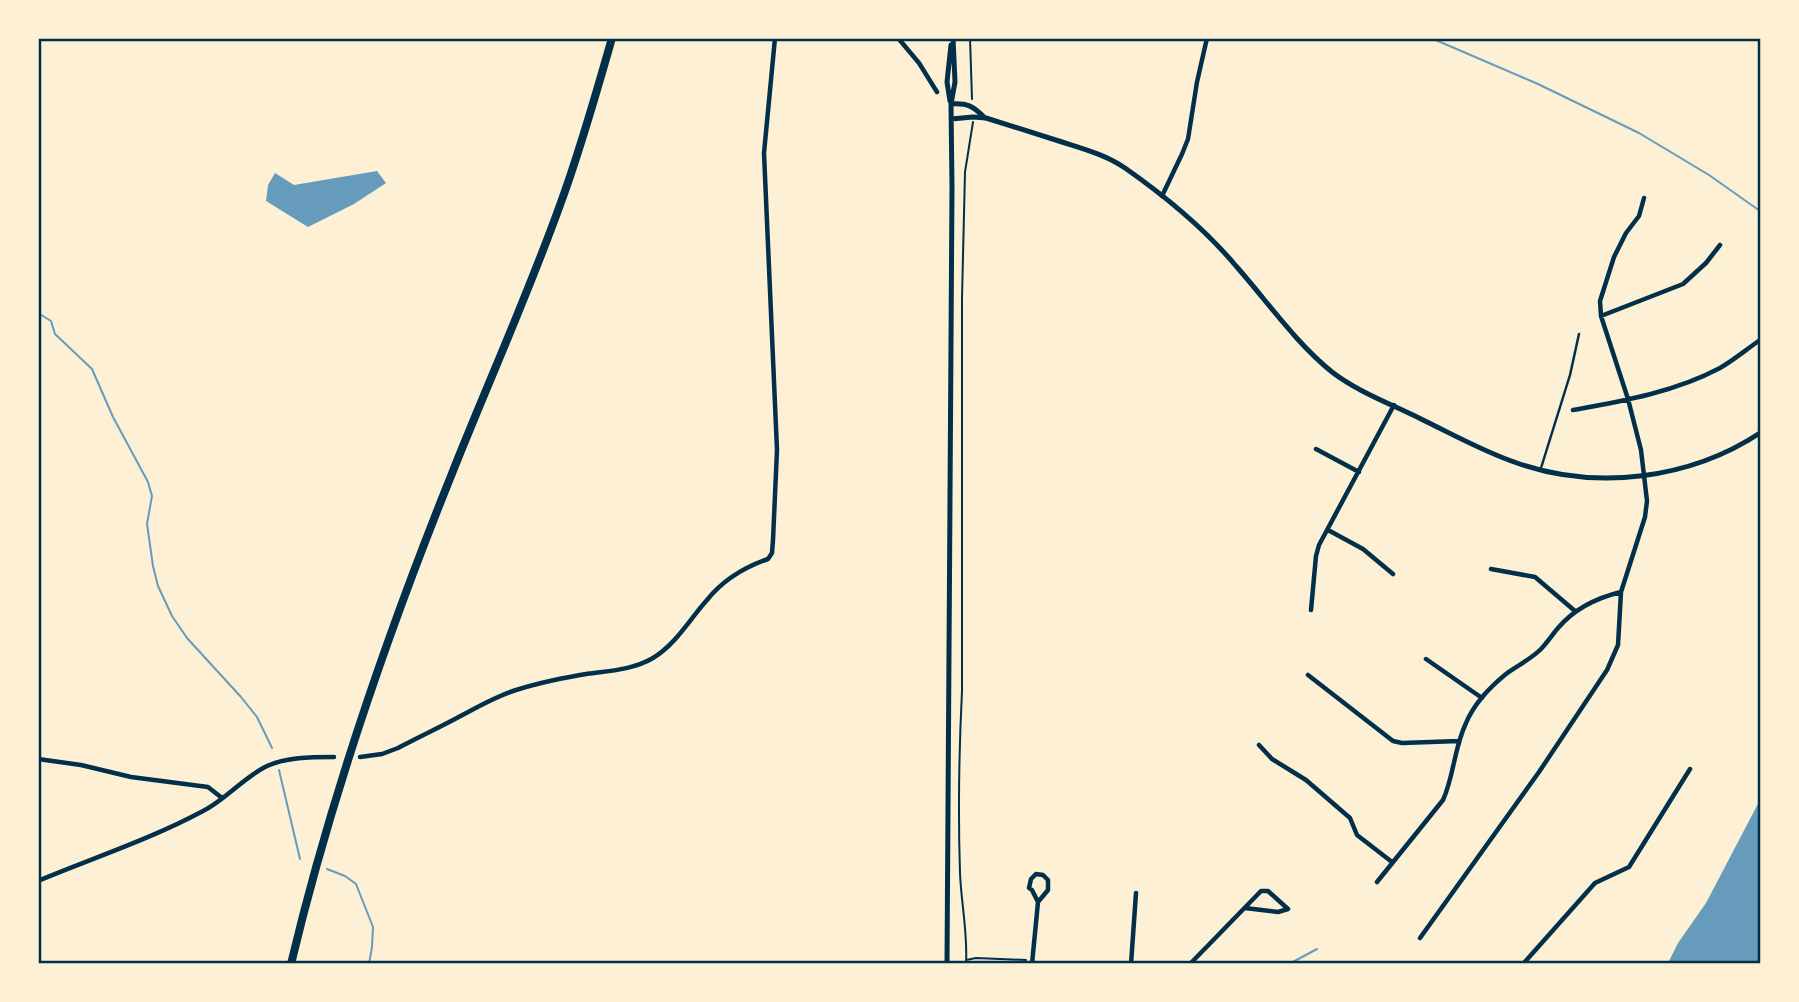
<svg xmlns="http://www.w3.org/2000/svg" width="1799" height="1002" viewBox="0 0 1799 1002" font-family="'Archivo Narrow',sans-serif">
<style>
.water{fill:#669bbc}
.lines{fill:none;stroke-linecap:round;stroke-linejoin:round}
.stream{stroke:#669bbc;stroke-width:2}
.path{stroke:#003049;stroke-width:2}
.service{stroke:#003049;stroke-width:2.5}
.minor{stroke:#003049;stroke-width:4.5}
.tertiary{stroke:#003049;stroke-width:5}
.trunk{stroke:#003049;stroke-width:8}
.neatline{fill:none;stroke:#003049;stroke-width:2.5}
</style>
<rect width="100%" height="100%" fill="#fdf0d5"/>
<path class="water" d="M 377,171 L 386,183 L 354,204 L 308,227 L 266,201 L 268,185 L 275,173 L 294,185 Z
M 1760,800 L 1760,963 L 1668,963 L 1678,943 L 1706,903 Z"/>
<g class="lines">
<path class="stream" d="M 1431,38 L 1538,84 L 1639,133 L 1709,175 L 1760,211
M 38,313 L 51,321 L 55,334 L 92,369 L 113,417 L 148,482 L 152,496 L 147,524 L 153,566 L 158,586 L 172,616 L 187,638 L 241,697 L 257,717 L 272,748
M 279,770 L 300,859
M 327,869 L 345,876 L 356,884 L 373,927 L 372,947 L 369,964
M 1289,964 L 1317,949"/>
<path class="path" d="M 970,38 L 972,99
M 966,960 L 976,958 L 1026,960
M 1273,963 L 1273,964
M 966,964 C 968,934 961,902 960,873 C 958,812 959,751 962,691 L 962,298 L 965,172 L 973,122"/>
<path class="service" d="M 1541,468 L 1570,375 L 1579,334"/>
<path class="minor" d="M 898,38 L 919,63 L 937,92
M 1162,196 L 1182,154 L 1188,139 L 1197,82 L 1207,38
M 1601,316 L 1683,284 L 1706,263 L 1720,245
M 1573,410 C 1623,401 1675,392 1720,368 C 1734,360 1747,349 1760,340
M 1316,449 L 1359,472
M 1328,530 L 1363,549 L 1393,574
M 1491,569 L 1535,577 L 1575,611
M 1311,610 L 1316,556 L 1319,545 L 1394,405
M 1426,659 L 1482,698
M 1308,675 L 1393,741 L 1402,743 L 1459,741
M 1259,745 L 1272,759 L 1306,780 L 1350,818 L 1357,835 L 1392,862
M 360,757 L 382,754 L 398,748 C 417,738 436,729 455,719 C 474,709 492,698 513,691 C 534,684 558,679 580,675 C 604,671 631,671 653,658 C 676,644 689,620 707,600 C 723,580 745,567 768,559 L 772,553 L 773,540 L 777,450 L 764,153 L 775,38
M 38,759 L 81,765 L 131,777 L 208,787 L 222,798
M 38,881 C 93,858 151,839 203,811 C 225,800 242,779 265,767 C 285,757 311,757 334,757
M 1377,882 L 1443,800 C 1454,776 1454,748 1466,723 C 1474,704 1490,687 1506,674 C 1517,666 1531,659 1541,649 C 1547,643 1552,635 1558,628 C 1575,608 1596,598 1621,592
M 1420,938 L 1539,772 L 1607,670 L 1618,645 L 1621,592 L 1645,517 L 1647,501 L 1641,450 L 1628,399 L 1601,316 L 1600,301 L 1614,257 L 1626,233 L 1639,216 L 1644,198
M 1032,964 L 1038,902 L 1032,890 L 1029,888 L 1031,879 L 1036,874 L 1043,875 L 1048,880 L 1048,890 L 1038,902
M 1131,964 L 1136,893
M 1190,964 L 1261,891 L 1268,891 L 1288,909 L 1278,912 L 1245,908
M 1523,964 L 1595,883 L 1629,867 L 1690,769"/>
<path class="tertiary" d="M 950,101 L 947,82 L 951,45
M 951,104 C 968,103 973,106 985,118
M 951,119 L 973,117 L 986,118 C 1011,126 1036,134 1062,142 C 1084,149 1106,155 1125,168 C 1165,196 1205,229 1236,266 C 1267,301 1295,342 1332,372 C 1358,392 1391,404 1421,419 C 1452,434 1484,452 1517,463 C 1597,491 1690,479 1760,433
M 947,964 L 952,187 L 951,104 L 955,82 L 953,38"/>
<path class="trunk" d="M 291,964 C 331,796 387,635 451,476 C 487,385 527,297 560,205 C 580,151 596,94 612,38"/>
</g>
<rect width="1799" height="1002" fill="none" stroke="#fdf0d5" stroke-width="80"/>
<rect x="40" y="40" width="1719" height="922" class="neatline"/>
</svg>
